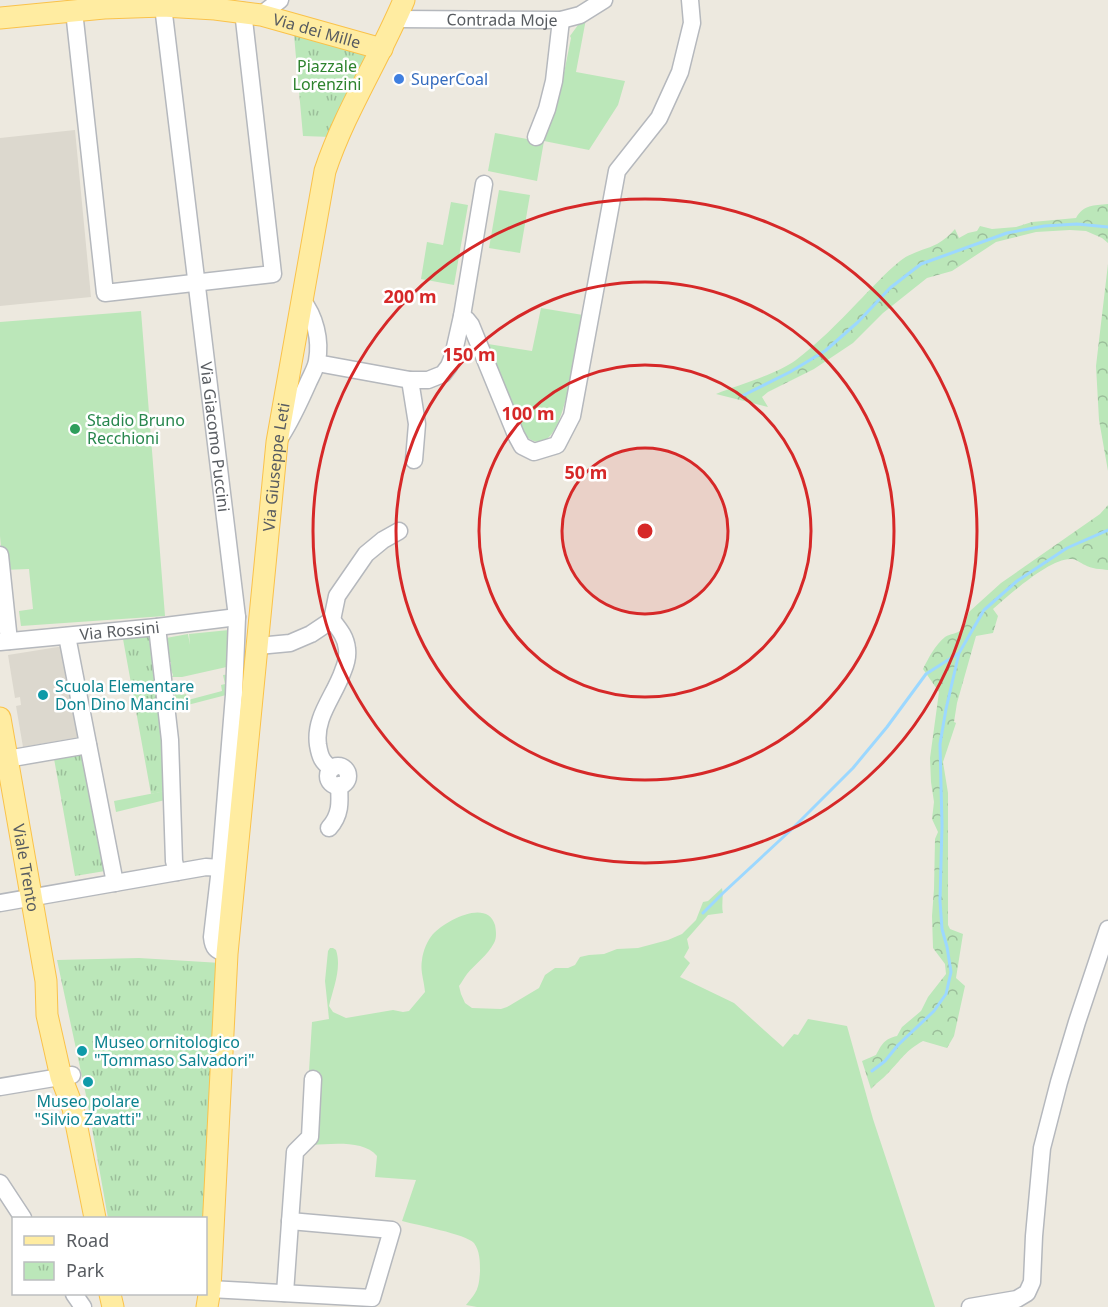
<svg xmlns="http://www.w3.org/2000/svg" width="1108" height="1307" viewBox="0 0 1108 1307" font-family="'Noto Sans',sans-serif">
<style>
.education{fill:#dcd8ce}
.green{fill:#bbe7b9}
.forest{fill:url(#forest-crowns)}
.park{fill:url(#park-tufts)}
.lines{fill:none;stroke-linecap:round;stroke-linejoin:round}
.stream{stroke:#9cd8ff;stroke-width:3}
.minor-casing{stroke:#b5b8bd;stroke-width:19}
.major-casing{stroke:#fac24a;stroke-width:23}
.minor{stroke:#fff;stroke-width:16}
.major{stroke:#ffeca1;stroke-width:21}
.ring{fill:none;stroke:#d62828;stroke-width:3}
.shop-dot{fill:#3f7fe0;stroke:#fff;stroke-width:2}
.leisure-dot{fill:#2e9e5b;stroke:#fff;stroke-width:2}
.culture-dot{fill:#0f9aa8;stroke:#fff;stroke-width:2}
.labels{text-anchor:middle;dominant-baseline:central;stroke-width:5;stroke-linejoin:round;paint-order:stroke}
.street-label{font-size:16px;fill:#585c61;stroke:#fff}
.park-label{font-size:16px;fill:#2e832e;stroke:#fff}
.shop-label{font-size:16px;fill:#366cbe;stroke:#fff;text-anchor:start}
.leisure-label{font-size:16px;fill:#27864d;stroke:#fff;text-anchor:start}
.culture-label{font-size:16px;fill:#0d838f;stroke:#fff;text-anchor:start}
.centre{fill:#d62828;stroke:#fff;stroke-width:3}
.ring-label{font-size:18px;text-anchor:middle;font-weight:bold;fill:#d62828;stroke:#fff;stroke-width:5;stroke-linejoin:round;paint-order:stroke}
</style>
<defs>
<pattern id="forest-crowns" width="20" height="18" patternUnits="userSpaceOnUse" patternTransform="scale(1.5)"><rect width="20" height="18" fill="#bbe7b9"/><path d="M2 6a3 3 0 1 1 6 0M12 15a3 3 0 1 1 6 0" fill="none" stroke="#9bbe9a"/></pattern>
<pattern id="park-tufts" width="24" height="20" patternUnits="userSpaceOnUse" patternTransform="scale(1.5)"><rect width="24" height="20" fill="#bbe7b9"/><path d="M3 7l-1-3M5 7V3M7 7l1-3M15 17l-1-3M17 17v-4M19 17l1-3" fill="none" stroke="#9bbe9a"/></pattern>
</defs>
<rect width="100%" height="100%" fill="#ede9df"/>
<path class="education" d="M 75,130 L 91,297 L 0,306 L 0,138 Z
M 64,646 L 79,737 L 23,747 L 16,706 L 21,705 L 20,697 L 15,698 L 8,655 Z"/>
<path class="green" d="M 586,19 L 576,72 L 625,81 L 618,105 L 589,150 L 544,141 L 537,181 L 488,171 L 495,133 L 538,141 L 562,83 L 571,38 L 570,36 L 578,25 Z
M 499,190 L 530,195 L 520,253 L 489,248 Z
M 451,202 L 468,205 L 454,285 L 421,279 L 427,242 L 443,245 Z
M 541,308 L 583,315 C 580,333 576,352 572,370 C 567,395 554,477 516,425 L 488,344 L 532,351 Z
M 141,311 L 165,616 L 21,626 L 19,611 L 33,609 L 29,569 L 3,570 L 0,536 L 0,322 Z
M 229,630 L 231,666 L 182,677 L 172,677 L 173,675 L 171,670 L 171,662 L 169,662 L 168,644 L 167,643 L 166,638 L 188,634 L 190,645 L 189,634 Z
M 231,674 L 230,694 L 176,708 L 173,683 L 178,682 L 181,695 L 186,694 L 188,700 L 222,691 L 221,685 L 225,684 L 223,675 Z
M 165,791 L 165,800 L 116,812 L 114,801 Z
M 722,888 C 724,897 721,904 723,913 L 708,915 L 687,939 L 689,948 L 684,957 L 690,963 L 680,977 L 734,1003 L 783,1047 L 794,1034 L 798,1035 L 808,1019 L 847,1026 L 873,1119 L 935,1307 L 477,1307 L 466,1305 C 477,1292 479,1289 480,1271 C 480,1262 480,1251 474,1243 C 466,1234 416,1225 402,1221 L 416,1180 L 375,1177 L 377,1156 C 364,1140 331,1144 313,1145 L 316,1073 L 309,1071 L 312,1022 L 329,1019 L 325,981 L 328,951 L 330,948 L 333,948 L 336,950 C 342,968 333,989 329,1006 L 333,1012 L 346,1018 L 393,1010 L 403,1012 L 409,1011 L 425,992 C 424,980 420,971 422,960 C 423,951 427,941 433,934 C 445,921 487,898 495,925 C 496,930 497,938 494,943 C 488,955 475,964 467,974 C 464,978 462,982 459,986 L 461,994 L 465,1003 L 472,1008 L 501,1009 L 507,1007 L 539,988 L 545,975 L 555,968 L 568,968 L 575,965 L 580,957 L 589,955 L 604,954 L 617,949 L 638,948 L 668,940 L 682,934 L 696,920 L 703,902 L 708,901 Z"/>
<path class="forest" d="M 1108,204 L 1108,243 L 1102,238 L 1086,231 L 1070,230 L 1036,232 L 996,242 L 952,271 L 927,278 L 883,313 L 853,343 L 814,369 L 768,392 L 762,397 L 768,407 L 716,394 C 740,384 775,375 796,360 C 818,343 838,323 857,303 C 871,289 884,274 900,261 C 911,252 925,250 937,244 C 944,240 950,235 955,229 L 959,238 L 968,233 L 977,231 L 980,226 L 992,229 L 1016,227 L 1032,222 L 1076,218 C 1084,204 1093,206 1108,204 Z
M 1108,264 L 1108,471 L 1099,420 L 1096,366 Z
M 1108,505 L 1108,570 C 1101,569 1091,569 1085,565 C 1080,563 1078,560 1072,559 C 1051,557 1009,595 993,609 L 998,616 L 993,633 L 976,636 L 957,703 L 954,722 L 956,723 L 943,762 L 948,793 L 948,925 L 950,929 L 963,934 L 956,978 L 965,986 L 954,1036 L 947,1048 L 923,1041 C 905,1051 902,1059 888,1073 C 883,1079 876,1083 871,1089 L 862,1061 L 876,1055 C 882,1044 884,1039 897,1036 L 902,1027 L 921,1011 L 928,997 L 946,974 L 945,964 L 933,948 L 932,916 L 934,889 L 935,839 L 938,832 L 932,819 L 934,802 L 931,782 L 930,758 L 939,692 L 923,669 C 928,659 935,645 945,637 C 951,633 956,635 962,629 C 967,624 966,617 970,611 L 1001,583 L 1100,514 Z"/>
<path class="park" d="M 294,35 L 367,56 L 331,137 L 303,136 Z
M 151,636 L 163,714 L 166,791 L 151,794 L 123,639 Z
M 83,748 L 105,871 L 75,876 L 53,753 Z
M 139,958 L 221,963 L 206,1218 L 108,1218 L 87,1100 L 57,960 Z"/>
<g class="lines">
<path class="stream" d="M 742,396 L 790,372 L 825,351 L 858,322 L 890,288 L 921,264 L 1007,233 L 1044,226 L 1077,224 L 1108,227
M 703,913 L 723,893 L 793,828 L 853,768 L 887,727 L 926,674 L 959,653
M 872,1071 L 885,1061 L 898,1045 L 934,1011 L 946,994 L 951,972 L 947,947 L 942,929 L 940,901 L 942,825 L 940,744 L 946,709 L 959,653 L 984,610 L 1017,581 L 1067,548 L 1108,530"/>
<g class="minor-casing">
<g id="minor">
<path id="s1" d="M 163,6 L 237,617 L 234,695 L 220,868 L 212,937 C 213,948 216,951 227,954"/>
<path d="M 74,11 L 105,293 L 273,274 L 243,11"/>
<path d="M 261,15 L 280,0"/>
<path id="s2" d="M 396,19 L 561,20 L 580,15 L 604,0"/>
<path d="M 536,137 L 547,109 L 554,81 L 561,20"/>
<path d="M 462,316 L 467,320 L 471,325 L 516,435 L 522,446 L 534,452 L 557,445 L 572,416 L 617,171 L 659,118 L 680,72 L 692,23 L 690,0"/>
<path d="M 317,363 L 410,380 L 428,380 L 443,374 L 449,366 L 453,356 L 462,316 L 484,184"/>
<path d="M 410,380 L 417,424 L 414,460"/>
<path d="M 281,436 C 292,419 300,401 308,383 C 311,376 316,368 317,361 C 321,340 315,316 302,300"/>
<path d="M 0,555 L 9,641"/>
<path d="M 157,627 L 170,740 L 174,861 L 177,872"/>
<path d="M 67,636 L 115,883"/>
<path id="s3" d="M 0,642 L 157,627 L 237,617"/>
<path d="M 258,646 L 290,643 L 311,634 L 332,620 L 337,596 L 366,554 L 383,540 L 399,531"/>
<path d="M 7,759 L 88,745"/>
<circle cx="338" cy="776" r="10"/>
<path d="M 332,769 C 322,762 320,757 318,745 C 314,717 334,697 343,671 C 346,664 348,657 347,649 C 346,637 339,629 332,620"/>
<path d="M 329,828 C 341,815 340,802 339,785"/>
<path d="M 0,903 L 206,867 L 220,868"/>
<path d="M 0,1087 L 72,1075"/>
<path d="M 0,1183 L 23,1218"/>
<path d="M 210,1289 L 372,1298 L 392,1230 L 290,1221"/>
<path d="M 285,1293 L 295,1152 L 310,1137 L 313,1079"/>
<path d="M 74,1294 L 83,1307"/>
<path d="M 970,1307 L 1017,1299 L 1027,1293 L 1032,1282 L 1034,1236 L 1042,1148 L 1059,1082 L 1077,1022 L 1108,929"/>
</g>
</g>
<g class="major-casing">
<g id="major">
<path id="s4" d="M 0,18 L 104,8 L 163,6 L 215,9 L 261,15 L 382,49"/>
<path id="s5" d="M 0,718 L 46,981 L 47,1015 L 61,1077 L 73,1108 L 95,1218"/>
<path d="M 110,1294 L 113,1307"/>
<path id="s6" d="M 207,1307 L 210,1289 L 227,954 L 277,442 L 325,171 C 345,111 380,58 404,0"/>
</g>
</g>
<use href="#minor" class="minor"/>
<use href="#major" class="major"/>
</g>
<circle cx="645" cy="531" r="83" fill="#d62828" fill-opacity=".12"/>
<g class="ring">
<circle cx="645" cy="531" r="83"/>
<circle cx="645" cy="531" r="166"/>
<circle cx="645" cy="531" r="249"/>
<circle cx="645" cy="531" r="332"/>
</g>
<circle class="shop-dot" cx="399" cy="79" r="6"/>
<circle class="leisure-dot" cx="75" cy="429" r="6"/>
<g class="culture-dot">
<circle cx="43" cy="695" r="6"/>
<circle cx="82" cy="1051" r="6"/>
<circle cx="88" cy="1082" r="6"/>
</g>
<g class="labels">
<g class="street-label">
<text stroke="none"><textPath href="#s2" startOffset="106">Contrada Moje</textPath></text>
<text stroke="none"><textPath href="#s4" startOffset="320">Via dei Mille</textPath></text>
<text stroke="none"><textPath href="#s1" startOffset="434">Via Giacomo Puccini</textPath></text>
<text stroke="none"><textPath href="#s6" startOffset="843">Via Giuseppe Leti</textPath></text>
<text stroke="none"><textPath href="#s3" startOffset="120">Via Rossini</textPath></text>
<text stroke="none"><textPath href="#s5" startOffset="152">Viale Trento</textPath></text>
</g>
<g class="park-label">
<text x="327" y="66">Piazzale<tspan x="327" dy="18">Lorenzini</tspan></text>
</g>
<g class="shop-label">
<text x="411" y="79">SuperCoal</text>
</g>
<g class="leisure-label">
<text x="87" y="420">Stadio Bruno<tspan x="87" dy="18">Recchioni</tspan></text>
</g>
<g class="culture-label">
<text x="55" y="686">Scuola Elementare<tspan x="55" dy="18">Don Dino Mancini</tspan></text>
<text x="94" y="1042">Museo ornitologico<tspan x="94" dy="18">"Tommaso Salvadori"</tspan></text>
<text x="88" y="1101" text-anchor="middle">Museo polare<tspan x="88" dy="18">"Silvio Zavatti"</tspan></text>
</g>
</g>
<circle cx="645" cy="531" r="9" class="centre"/>
<g class="ring-label">
<text x="410" y="303">200 m</text>
<text x="469" y="361">150 m</text>
<text x="528" y="420">100 m</text>
<text x="586" y="479">50 m</text>
</g>
<rect x="12" y="1217" width="195" height="78" fill="#ffffff" stroke="#bcbec0" stroke-width="1.5"/>
<rect x="24" y="1236" width="30" height="9" fill="#ffeca1" stroke="#bcbec0" stroke-width="1.5"/>
<text x="66" y="1247" font-size="18" fill="#585c61">Road</text>
<rect x="24" y="1262" width="30" height="18" fill="url(#park-tufts)" stroke="#bcbec0" stroke-width="1.5"/>
<text x="66" y="1277" font-size="18" fill="#585c61">Park</text>
</svg>
